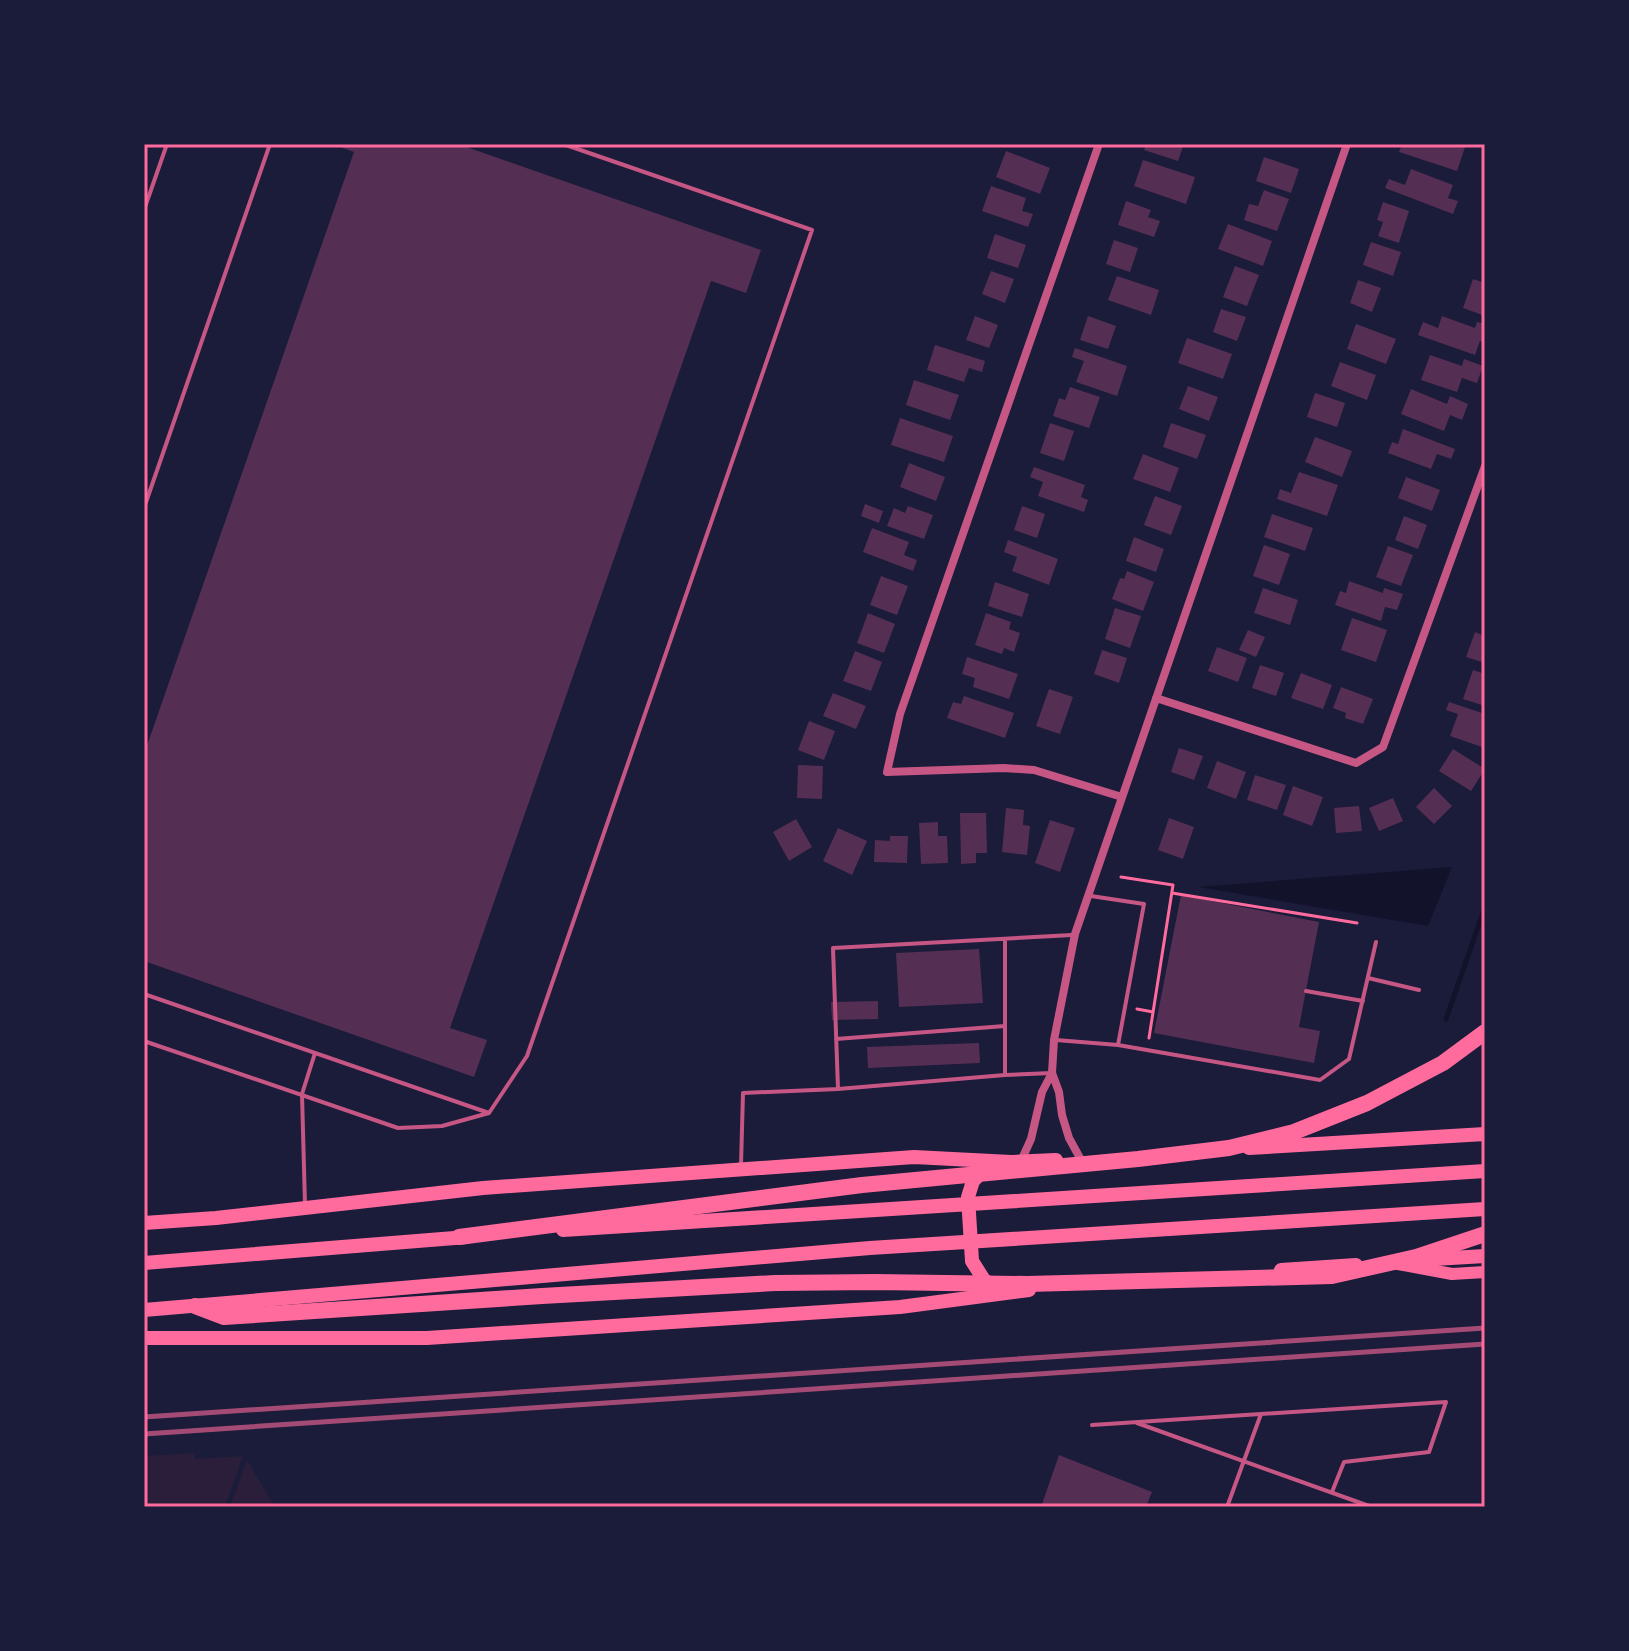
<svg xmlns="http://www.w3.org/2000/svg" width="1629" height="1651" viewBox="0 0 1629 1651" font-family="'Sofia Sans Condensed',sans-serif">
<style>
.green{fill:#2a1e3b}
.water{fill:#12122b}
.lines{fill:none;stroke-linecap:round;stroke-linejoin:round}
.stream{stroke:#12122b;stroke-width:5}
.building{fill:#542f53}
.path{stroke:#ff6b9d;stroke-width:3}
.service{stroke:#c65784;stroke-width:4}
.minor{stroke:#c65784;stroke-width:8}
.secondary{stroke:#ff6b9d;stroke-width:12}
.trunk{stroke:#ff6b9d;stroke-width:14}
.motorway{stroke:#ff6b9d;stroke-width:16}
.rail{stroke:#a44b75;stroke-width:5}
.neatline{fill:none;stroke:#ff6b9d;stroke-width:3}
</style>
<rect width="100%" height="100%" fill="#1b1b3a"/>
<path class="green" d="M 195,1453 L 195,1459 L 243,1456 L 225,1507 L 144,1507 L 144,1456 Z
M 247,1460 L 275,1507 L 230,1507 Z"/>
<path class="water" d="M 1452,867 L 1428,926 L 1198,887 Z"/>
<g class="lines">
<path class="stream" d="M 1446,1019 L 1485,907"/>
</g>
<path class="building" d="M 332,144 L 458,144 L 761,250 L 746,293 L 711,281 L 450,1028 L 487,1040 L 474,1077 L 144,961 L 144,754 L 354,152 Z
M 1146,144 L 1184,144 L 1178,161 L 1144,150 Z
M 1402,144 L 1415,146 L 1416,144 L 1458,144 L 1465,147 L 1457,171 L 1399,152 Z
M 1006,151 L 1050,168 L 1040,194 L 996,177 Z
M 1264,157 L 1299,169 L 1291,193 L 1256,181 Z
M 1143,160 L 1195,177 L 1186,204 L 1134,186 Z
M 1411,169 L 1453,185 L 1448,198 L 1458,201 L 1453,214 L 1385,188 L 1389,179 L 1405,185 Z
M 991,186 L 1026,198 L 1022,211 L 1033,214 L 1028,227 L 982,211 Z
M 1264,190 L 1289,199 L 1277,231 L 1244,220 L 1249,204 L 1258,206 Z
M 1126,201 L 1151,210 L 1148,217 L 1160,221 L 1154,237 L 1118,225 Z
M 1383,202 L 1409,211 L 1399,243 L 1378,236 L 1383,222 L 1377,220 Z
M 1228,224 L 1272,241 L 1263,266 L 1218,249 Z
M 995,234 L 1026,245 L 1018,268 L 987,258 Z
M 1114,240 L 1138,248 L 1130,272 L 1106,264 Z
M 1371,242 L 1401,252 L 1393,276 L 1363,265 Z
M 1235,266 L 1259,275 L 1247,306 L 1223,297 Z
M 991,271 L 1014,279 L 1005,303 L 982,294 Z
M 1117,276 L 1159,290 L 1151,315 L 1108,300 Z
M 1473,279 L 1485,283 L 1485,316 L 1463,308 Z
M 1358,280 L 1381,288 L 1372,312 L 1350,303 Z
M 1221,309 L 1246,317 L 1237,341 L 1213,332 Z
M 975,316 L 998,325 L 989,348 L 966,340 Z
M 1088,316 L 1116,326 L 1108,349 L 1080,340 Z
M 1442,316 L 1475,328 L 1477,322 L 1485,324 L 1485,343 L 1480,341 L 1475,355 L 1418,335 L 1423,322 L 1438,328 Z
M 1356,324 L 1396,339 L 1386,364 L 1347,349 Z
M 1187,338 L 1232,354 L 1223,379 L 1178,363 Z
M 935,345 L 985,361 L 982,372 L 969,368 L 964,382 L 927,370 Z
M 1075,348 L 1127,366 L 1117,396 L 1076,382 L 1084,361 L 1072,357 Z
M 1430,355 L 1462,366 L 1464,359 L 1483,366 L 1477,383 L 1462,378 L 1457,392 L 1421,380 Z
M 1340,362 L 1376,375 L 1367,400 L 1331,386 Z
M 914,380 L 959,395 L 950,420 L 906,405 Z
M 1188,386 L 1218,397 L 1209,421 L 1179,409 Z
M 1070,387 L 1100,397 L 1089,428 L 1053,416 L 1059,398 L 1065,400 Z
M 1411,389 L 1447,404 L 1450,396 L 1468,404 L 1462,420 L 1450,415 L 1444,431 L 1401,414 Z
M 1315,393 L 1345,403 L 1337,427 L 1307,417 Z
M 900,418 L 953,436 L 944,462 L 891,445 Z
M 1050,423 L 1074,431 L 1064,461 L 1040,453 Z
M 1171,423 L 1206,435 L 1197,459 L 1163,447 Z
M 1403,429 L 1455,449 L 1451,459 L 1437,454 L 1431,469 L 1388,453 L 1392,442 L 1398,444 Z
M 1315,437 L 1352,451 L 1342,477 L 1305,462 Z
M 1143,454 L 1179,468 L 1170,492 L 1133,479 Z
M 909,463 L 945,477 L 936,501 L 900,487 Z
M 1034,467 L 1085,485 L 1081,497 L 1088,500 L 1084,512 L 1038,496 L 1043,482 L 1030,477 Z
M 1299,472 L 1338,485 L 1327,516 L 1277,499 L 1280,489 L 1291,493 Z
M 1406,477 L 1440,490 L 1432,511 L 1398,498 Z
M 1155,496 L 1182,506 L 1171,535 L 1144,525 Z
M 865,504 L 883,511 L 879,523 L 861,516 Z
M 908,506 L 933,515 L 924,539 L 887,526 L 894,508 L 905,513 Z
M 1022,506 L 1045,514 L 1037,538 L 1014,530 Z
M 1272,514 L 1313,528 L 1305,551 L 1264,537 Z
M 1404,516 L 1427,525 L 1418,549 L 1395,540 Z
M 872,528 L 909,542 L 904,555 L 917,560 L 913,571 L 863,552 Z
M 1134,537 L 1164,549 L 1156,572 L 1126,561 Z
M 1008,540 L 1058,559 L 1049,585 L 1012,571 L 1017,557 L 1004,552 Z
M 1264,545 L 1290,554 L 1279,585 L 1253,576 Z
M 1388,546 L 1413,555 L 1401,586 L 1376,577 Z
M 1127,571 L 1154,582 L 1143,611 L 1112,599 L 1120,578 L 1124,579 Z
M 881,576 L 908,586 L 897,615 L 870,605 Z
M 1349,581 L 1383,593 L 1384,588 L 1403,594 L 1397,610 L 1385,607 L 1381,621 L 1335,605 L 1340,591 L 1346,593 Z
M 995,582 L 1029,594 L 1022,617 L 988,606 Z
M 1263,588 L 1298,600 L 1290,625 L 1254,613 Z
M 1115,608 L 1141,616 L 1130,648 L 1105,639 Z
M 868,613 L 895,624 L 884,653 L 857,643 Z
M 986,613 L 1011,622 L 1009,629 L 1020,633 L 1014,652 L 1004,648 L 1002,654 L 975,645 Z
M 1352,618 L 1387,630 L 1376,662 L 1341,650 Z
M 1248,630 L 1265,637 L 1256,657 L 1239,650 Z
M 1475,632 L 1485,636 L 1485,663 L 1466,657 Z
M 1217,647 L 1247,658 L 1238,682 L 1208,671 Z
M 1102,650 L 1127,658 L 1119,683 L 1094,674 Z
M 855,651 L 882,662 L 871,691 L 843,681 Z
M 967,657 L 1018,674 L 1009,699 L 973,687 L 975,678 L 962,674 Z
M 1260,665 L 1284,673 L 1276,696 L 1252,688 Z
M 1473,670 L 1485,674 L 1485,706 L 1463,699 Z
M 1301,673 L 1332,685 L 1323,709 L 1291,698 Z
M 1341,687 L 1373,699 L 1363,724 L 1345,718 L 1346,713 L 1333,708 Z
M 1049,689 L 1073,697 L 1060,734 L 1036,726 Z
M 833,693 L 866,706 L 856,729 L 823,716 Z
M 964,696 L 1014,713 L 1005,738 L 947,718 L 953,702 L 961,704 Z
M 1449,702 L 1485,714 L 1485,748 L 1450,736 L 1458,714 L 1446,710 Z
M 809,721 L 835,731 L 824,760 L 798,750 Z
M 1179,748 L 1203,756 L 1194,780 L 1171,772 Z
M 1453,749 L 1485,769 L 1471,791 L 1439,771 Z
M 1217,761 L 1246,772 L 1236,799 L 1207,788 Z
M 798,765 L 823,766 L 822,799 L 797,798 Z
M 1255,775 L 1286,785 L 1277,810 L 1247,800 Z
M 1293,786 L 1323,797 L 1312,826 L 1283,815 Z
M 1434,788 L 1452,806 L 1434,824 L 1416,807 Z
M 1393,798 L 1403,821 L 1379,831 L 1369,808 Z
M 1359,806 L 1362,831 L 1336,833 L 1334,808 Z
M 1006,808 L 1024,810 L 1023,825 L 1030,826 L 1027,855 L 1002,852 Z
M 960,813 L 986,813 L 987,853 L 976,853 L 976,863 L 961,864 Z
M 1169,818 L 1194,827 L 1183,859 L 1158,850 Z
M 796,819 L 812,847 L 789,861 L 773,832 Z
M 1050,820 L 1075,828 L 1060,872 L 1035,863 Z
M 938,822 L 938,836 L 947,836 L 948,863 L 921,864 L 919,823 Z
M 838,828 L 867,841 L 852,875 L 823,861 Z
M 890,836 L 908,836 L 907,863 L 874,862 L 875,840 L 890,841 Z
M 1181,895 L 1319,922 L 1299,1027 L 1320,1031 L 1314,1063 L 1154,1033 Z
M 979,949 L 983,1003 L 899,1007 L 896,953 Z
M 878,1001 L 878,1019 L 832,1020 L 831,1002 Z
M 979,1043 L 980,1063 L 868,1068 L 867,1047 Z
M 1059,1455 L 1152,1492 L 1146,1507 L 1041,1507 Z"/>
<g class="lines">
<path class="path" d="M 1121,877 L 1173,885 L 1149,1038
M 1172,893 L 1357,923
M 1137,1009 L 1153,1012"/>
<path class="service" d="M 144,210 L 167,144
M 144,508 L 270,144
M 1091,896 L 1144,904 L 1118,1045
M 1005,939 L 1005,1075
M 1368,978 L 1419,990
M 1306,991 L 1363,1001
M 144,994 L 489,1113
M 836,1039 L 1005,1026
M 1056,1040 L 1118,1045 L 1320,1080 L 1349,1059 L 1376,942
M 144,1041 L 398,1128 L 442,1126 L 489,1113 L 527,1056 L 812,230 L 563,144
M 838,1089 L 833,948 L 1072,935
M 741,1165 L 743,1093 L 838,1089 L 1005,1075 L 1052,1073
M 305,1205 L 302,1094 L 315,1053
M 1137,1423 L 1372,1507
M 1092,1425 L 1446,1402 L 1429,1452 L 1344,1462 L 1332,1492
M 1227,1507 L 1261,1414"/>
<path class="minor" d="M 1099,144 L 900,714 L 887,772 L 1004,768 L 1034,770 L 1122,797
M 1156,698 L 1356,763 L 1383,747 L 1485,466
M 1052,1073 L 1059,1092 L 1062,1115 L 1069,1138 L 1080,1158
M 1021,1161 L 1031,1139 L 1042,1092 L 1052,1073 L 1054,1040 L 1075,934 L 1347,144"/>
<path class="secondary" d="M 1398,1264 L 1452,1274 L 1485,1272"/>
<path class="trunk" d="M 1249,1148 L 1485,1134
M 984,1170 L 973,1181 L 968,1197 L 972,1261 L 984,1280 L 994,1286
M 144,1223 L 216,1218 L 483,1188 L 914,1157 L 1011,1162 L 1056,1160
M 563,1230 L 1485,1171
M 1417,1260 L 1485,1256
M 144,1263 L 467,1237
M 1281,1270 L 1356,1265
M 144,1310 L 870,1248 L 1485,1209
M 144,1338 L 427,1338 L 900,1307 L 1029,1290"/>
<path class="motorway" d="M 459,1237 L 862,1185 L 1138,1159 L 1229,1148 L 1294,1132 L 1367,1103 L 1443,1063 L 1485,1032
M 195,1306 L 224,1317 L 542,1296 L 775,1283 L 875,1282 L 1027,1284 L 1332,1276 L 1416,1257 L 1485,1234"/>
<path class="rail" d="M 144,1417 L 1485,1328
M 144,1434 L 1485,1344"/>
</g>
<rect width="1629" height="1651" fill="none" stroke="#1b1b3a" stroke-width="292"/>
<rect x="146" y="146" width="1337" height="1359" class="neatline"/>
</svg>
